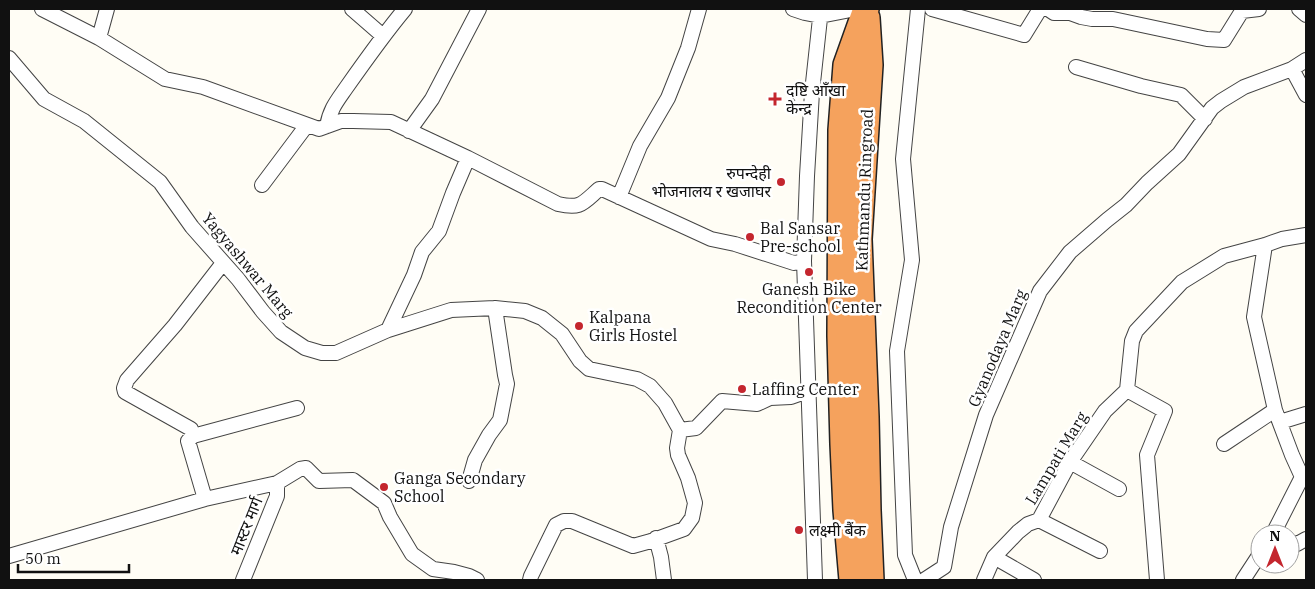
<svg xmlns="http://www.w3.org/2000/svg" width="1315" height="589" viewBox="0 0 1315 589" font-family="'IBM Plex Serif','Noto Sans Devanagari',serif">
<style>
.lines{fill:none;stroke-linecap:round;stroke-linejoin:round}
.street-casing{stroke:#444;stroke-width:16}
.highway-casing{stroke:#222;stroke-width:28}
.street{stroke:#fff;stroke-width:14}
.highway{stroke:#f5a25d;stroke-width:25}
.poi-dot{fill:#c4262e;stroke:#fff;stroke-width:2}
.labels{text-anchor:middle;dominant-baseline:central;stroke-width:5;stroke-linejoin:round;paint-order:stroke}
.poi-label{font-size:16px;fill:#111;stroke:#fff;text-anchor:start}
.street-label{font-size:16px;fill:#111;stroke:#fff}
</style>
<rect width="100%" height="100%" fill="#fffdf5"/>
<g class="lines">
<g class="street-casing">
<path id="street" d="M 42,9 L 99,38 L 165,79 L 203,87 L 319,129 L 341,121 L 353,121 L 391,122 L 468,158 L 558,204 C 581,209 582,204 599,189 L 602,189 L 711,239 L 735,244 L 794,263 L 804,261
M 352,9 L 383,36
M 793,9 L 805,13 L 820,16 L 856,9
M 932,9 L 1024,35 L 1040,9
M 1048,9 L 1054,13 L 1070,13 L 1081,17 L 1092,19 L 1113,19 L 1207,39 L 1224,40 L 1242,11 L 1259,9
M 1299,9 L 1306,15
M 99,38 L 107,9
M 9,58 L 44,99 L 84,121 L 160,182 L 192,227 L 238,279 L 263,312 L 281,332 L 305,348 L 322,353 L 336,353 L 388,330 L 451,310 L 495,308 L 525,311 L 542,318 L 562,334 L 580,361 L 589,369 L 637,379 L 650,386 L 665,403 L 680,430
M 1076,67 L 1141,86 L 1181,95 L 1205,119
M 1292,69 L 1306,95
M 327,126 C 330,109 337,101 346,88 C 365,61 384,34 405,9
M 409,131 L 432,99 L 479,9
M 262,185 L 307,125
M 619,197 L 640,146 L 668,98 L 688,48 L 699,9
M 1265,245 L 1254,317 L 1275,410 L 1292,455 L 1302,477 L 1273,534
M 388,330 L 414,275 L 422,252 L 439,231 L 453,193 L 468,158
M 1127,390 L 1165,411 L 1147,455 L 1157,580
M 1280,422 L 1306,414
M 680,430 L 696,428 L 722,401 L 757,404 L 770,398 L 791,397 L 808,391
M 193,436 L 191,429 L 125,392 L 124,388 L 127,380 L 175,325 L 223,263
M 1224,444 L 1275,410
M 1070,462 L 1119,489
M 469,481 L 475,460 L 489,435 L 500,420 L 507,384 L 505,375 L 495,308
M 205,499 L 188,441 L 193,436 L 297,408
M 1039,520 L 1100,551
M 656,538 L 661,557 L 664,580
M 1290,543 L 1297,544 L 1306,539
M 9,556 L 205,499 L 277,483 L 300,469 L 306,468 L 319,481 L 353,480 L 384,503 L 390,517 L 412,554 L 433,569 L 454,572 L 469,576 L 477,580
M 994,557 L 1034,580
M 243,580 L 277,496 L 277,483
M 530,580 L 531,576 L 556,525 L 564,521 L 572,521 L 633,546 L 651,541 L 684,529 L 692,518 L 695,503 L 688,478 L 678,455 L 677,448 L 680,430
M 815,580 L 804,261 L 807,176 L 812,92 L 821,9
M 915,580 L 905,555 L 897,351 L 912,260 L 903,159 L 918,9
M 924,580 L 944,567 L 951,527 L 986,415 L 1040,291 L 1070,252 L 1107,220 L 1126,205 L 1147,183 L 1179,154 L 1212,108 L 1221,101 L 1244,87 L 1292,69 L 1306,60
M 984,580 L 994,557 L 1018,532 L 1028,524 L 1039,520 L 1070,462 L 1105,411 L 1127,390 L 1132,341 L 1136,331 L 1182,282 L 1224,256 L 1265,245 L 1282,239 L 1306,235
M 1243,580 L 1260,554"/>
</g>
<g class="highway-casing">
<path id="highway" d="M 867,18 L 870,65 L 859,239 L 866,417 L 868,510 L 871,580
M 852,580 L 846,510 L 843,444 L 840,336 L 841,130 L 846,65 L 866,9"/>
</g>
<use href="#street" class="street"/>
<use href="#highway" class="highway"/>
</g>
<g class="poi-dot">
<path d="M772.5 91.5h5v5h5v5h-5v5h-5v-5h-5v-5h5z"/>
<circle cx="781" cy="182" r="5"/>
<circle cx="750" cy="237" r="5"/>
<circle cx="809" cy="272" r="5"/>
<circle cx="579" cy="326" r="5"/>
<circle cx="742" cy="389" r="5"/>
<circle cx="384" cy="487" r="5"/>
<circle cx="799" cy="530" r="5"/>
</g>
<g class="labels">
<g class="poi-label">
<text x="786" y="90">द्ष्टि आँखा<tspan x="786" dy="18">केन्द्र</tspan></text>
<text x="771" y="173" text-anchor="end">रुपन्देही<tspan x="771" dy="18">भोजनालय र खजाघर</tspan></text>
<text x="760" y="228">Bal Sansar<tspan x="760" dy="18">Pre-school</tspan></text>
<text x="809" y="289" text-anchor="middle">Ganesh Bike<tspan x="809" dy="18">Recondition Center</tspan></text>
<text x="589" y="317">Kalpana<tspan x="589" dy="18">Girls Hostel</tspan></text>
<text x="752" y="389">Laffing Center</text>
<text x="394" y="478">Ganga Secondary<tspan x="394" dy="18">School</tspan></text>
<text x="809" y="530">लक्ष्मी बैंक</text>
</g>
<g class="street-label">
<text transform="translate(864 190) rotate(-88)">Kathmandu Ringroad</text>
<text transform="translate(248 265) rotate(50)">Yagyashwar Marg</text>
<text transform="translate(997 348) rotate(-67)">Gyanodaya Marg</text>
<text transform="translate(1056 458) rotate(-59)">Lampati Marg</text>
<text transform="translate(246 526) rotate(-68)">मास्टर मार्ग</text>
</g>
</g>
<rect width="1315" height="589" fill="none" stroke="#111111" stroke-width="20"/>
<g transform="translate(1275 549)"><circle r="24" fill="#ffffff" stroke="#a0a0a0"/>
<path d="M0-4L9 19L0 12L-9 19Z" fill="#c4262e"/>
<text y="-8" font-size="14" font-weight="bold" text-anchor="middle" fill="#111111">N</text>
</g>
<path d="M18 564v8h111v-8" fill="none" stroke="#111111" stroke-width="2.5"/>
<text x="25" y="564" font-size="15" fill="#111111" stroke="#ffffff" stroke-width="4" paint-order="stroke">50 m</text>
</svg>
